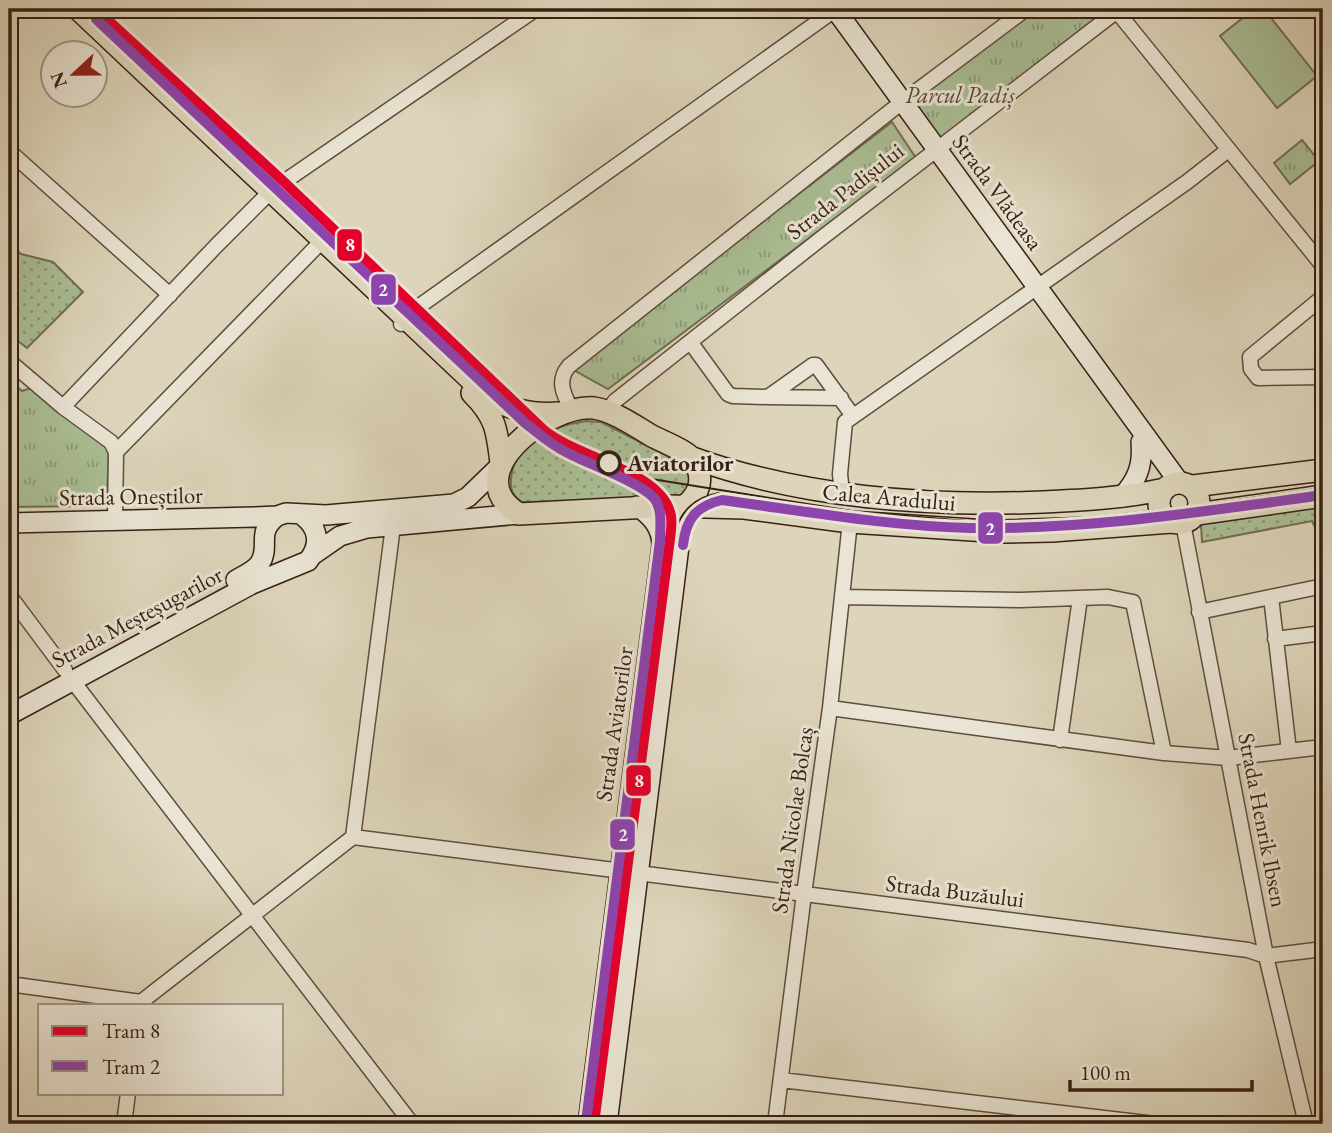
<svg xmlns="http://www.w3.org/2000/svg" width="1332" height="1133" viewBox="0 0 1332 1133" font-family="'EB Garamond',serif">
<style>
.grass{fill:url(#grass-dots);stroke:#706e54;stroke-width:2}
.park{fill:url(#park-tufts);stroke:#706e54;stroke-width:2}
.garden{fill:#aabe95;stroke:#706e54;stroke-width:2}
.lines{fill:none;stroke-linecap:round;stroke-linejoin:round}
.street-casing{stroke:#604c3d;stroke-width:17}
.secondary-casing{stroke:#371f13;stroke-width:22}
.primary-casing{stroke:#371f13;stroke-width:24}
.street{stroke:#e9e4d3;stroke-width:14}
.secondary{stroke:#e9e4d3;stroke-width:19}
.primary{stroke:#ddd5bb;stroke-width:21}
.tram{stroke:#371f13;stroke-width:2}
.tram-1-casing{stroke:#e9e4d3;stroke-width:16}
.tram-2-casing{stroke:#e9e4d3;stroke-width:16}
.tram-1{stroke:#e4002b;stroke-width:10}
.tram-2{stroke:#8e44ad;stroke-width:10}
.stop-dot{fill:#e9e4d3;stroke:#371f13;stroke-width:3.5}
.labels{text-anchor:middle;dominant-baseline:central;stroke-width:6;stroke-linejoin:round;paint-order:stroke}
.park-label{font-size:23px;font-style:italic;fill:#544734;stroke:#e9e4d3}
.street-label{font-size:23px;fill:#371f13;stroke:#e9e4d3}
.stop-label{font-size:23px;font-weight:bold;fill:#371f13;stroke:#e9e4d3;text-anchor:start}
.line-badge{stroke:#e9e4d3;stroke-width:2.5}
.badge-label{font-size:19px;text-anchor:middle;font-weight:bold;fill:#fff}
</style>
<defs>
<pattern id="grass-dots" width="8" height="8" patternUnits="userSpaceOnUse" patternTransform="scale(1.75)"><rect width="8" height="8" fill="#aabe95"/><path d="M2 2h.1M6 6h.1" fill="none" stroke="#8b9a78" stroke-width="1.8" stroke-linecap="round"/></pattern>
<pattern id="park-tufts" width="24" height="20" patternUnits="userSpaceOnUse" patternTransform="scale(1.75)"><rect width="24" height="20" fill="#aabe95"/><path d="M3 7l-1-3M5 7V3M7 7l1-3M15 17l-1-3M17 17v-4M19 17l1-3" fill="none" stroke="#8b9a78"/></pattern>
</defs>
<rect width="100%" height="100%" fill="#ddd5bb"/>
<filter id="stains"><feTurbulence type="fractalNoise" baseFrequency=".00286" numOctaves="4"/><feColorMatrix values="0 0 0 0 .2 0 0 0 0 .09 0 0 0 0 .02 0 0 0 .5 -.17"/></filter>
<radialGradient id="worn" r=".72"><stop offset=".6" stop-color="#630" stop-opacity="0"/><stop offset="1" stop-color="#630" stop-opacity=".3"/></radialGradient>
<path class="grass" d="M 9,243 L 21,254 L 53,262 L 83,292 L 27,348 L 9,334 L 9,319 L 18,309 L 9,301 Z
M 586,421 L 601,422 L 685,465 L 691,479 L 687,492 L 677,499 L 522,502 C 513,496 510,490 511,479 C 514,441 553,426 586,421 Z
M 1323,497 L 1323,543 L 1312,521 L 1202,542 L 1201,525 L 1215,515 Z"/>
<path class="park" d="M 1026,9 L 1115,9 L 937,150 L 902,102 Z
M 892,122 L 916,158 L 608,389 L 572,369 Z
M 1302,140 L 1319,161 L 1290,184 L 1274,163 Z
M 9,380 L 22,391 L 34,387 L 109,450 L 107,497 L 94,506 L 9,507 Z"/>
<path class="garden" d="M 1254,9 L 1264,9 L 1317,76 L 1277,108 L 1220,36 Z"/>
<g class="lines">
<g class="street-casing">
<path id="street" d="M 1115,9 L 1323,266
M 9,151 L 170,295
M 1323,297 L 1250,357 L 1251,369 L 1258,378 L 1323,377
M 401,324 L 421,305 L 836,9
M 691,343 L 728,394 L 733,396 L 768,397 L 813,365 L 816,365 L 853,416
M 9,361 L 63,407 L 111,442 L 116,452 L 115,520
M 768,397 L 841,398
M 63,407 L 215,247 L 272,190 L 536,9
M 572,411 C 564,395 556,381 569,366 L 902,102 L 1026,9
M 613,415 L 612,405 L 615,401 L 823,237 L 1117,11
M 116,452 L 318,245
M 842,493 L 840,474 L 845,422 L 1187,182 L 1228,150
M 1183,523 L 1266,956 L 1306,1124
M 9,595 L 65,670
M 843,597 L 1020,600 L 1108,597 L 1133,602 L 1164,753
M 1271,597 L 1289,751
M 1199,612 L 1323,586
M 1275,639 L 1323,633
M 72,680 L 412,1124
M 830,708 L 1164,753 L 1228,758 L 1323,747
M 1060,740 L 1080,598
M 353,837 L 1248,950 L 1266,956 L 1323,949
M 9,984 L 141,1002
M 140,1005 L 141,1002 L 353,837 L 393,526
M 781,1080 L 1155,1124
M 124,1124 L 128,1093
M 775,1124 L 804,894 L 830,708 L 850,522"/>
</g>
<g class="secondary-casing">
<path id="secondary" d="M 835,9 L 1179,482
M 1122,497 C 1138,479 1143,465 1141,442
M 9,523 L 255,517 L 277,516 L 286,513 L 326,515 L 454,504 L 468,497 L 499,467
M 314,554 L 340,536 L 367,528 L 519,514
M 236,580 C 244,575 255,571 260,563 C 271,546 255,533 277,516
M 9,715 L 252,584 L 308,561 C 321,545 319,528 303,516
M 588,1124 L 662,546 C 662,528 652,516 637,506
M 607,1124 L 684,506"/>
</g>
<g class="primary-casing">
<path id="primary" d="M 78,9 L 485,393 C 508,410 530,415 559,413
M 472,393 C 496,417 497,430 501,463
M 690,457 C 799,497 927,507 1043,502 C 1084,500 1125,498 1165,489
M1159 503a20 20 0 1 1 40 0a20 20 0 1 1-40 0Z
M 1193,486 L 1323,470
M 685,506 C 701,492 704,478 694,460 C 683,449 666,443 652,436 C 635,426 614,411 594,408 C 547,404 456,475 519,514 L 668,506 L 744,508 L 850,522 L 1003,532 L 1052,531 L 1172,522
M 1197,514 L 1323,496"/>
</g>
<use href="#street" class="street"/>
<use href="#secondary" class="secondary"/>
<use href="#primary" class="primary"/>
<path class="tram" d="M 639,477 L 858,512 L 967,521 L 1094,517 L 1180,508 L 1323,488
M 675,533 C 680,511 696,497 719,493"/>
<g class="tram-1-casing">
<path id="tram-1" d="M 96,9 L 284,182 L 544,430 C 576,457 659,471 670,512 C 673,520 671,530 670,539 L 594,1124"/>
</g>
<g class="tram-2-casing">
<path id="tram-2" d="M 96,19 L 525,423 C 538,433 551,445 566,452 C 588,464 638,481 654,498 C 663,509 660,528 660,541 L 586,1122
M 683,545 C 686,519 696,506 722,500 C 804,511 886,526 970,528 C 1088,530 1206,511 1323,495"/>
</g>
<use href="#tram-1" class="tram-1"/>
<use href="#tram-2" class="tram-2"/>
</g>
<circle class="stop-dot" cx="609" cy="463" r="11"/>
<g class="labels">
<g class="park-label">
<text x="960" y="95">Parcul Padiș</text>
</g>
<g class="street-label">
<text transform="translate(845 191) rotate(-38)">Strada Padișului</text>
<text transform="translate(998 192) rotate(54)">Strada Vlădeasa</text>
<text transform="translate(131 496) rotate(-1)">Strada Oneștilor</text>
<text transform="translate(889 497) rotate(5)">Calea Aradului</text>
<text transform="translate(137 617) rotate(-28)">Strada Meșteșugarilor</text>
<text transform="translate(614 724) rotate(-82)">Strada Aviatorilor</text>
<text transform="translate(792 820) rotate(-82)">Strada Nicolae Bolcaș</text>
<text transform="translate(1263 820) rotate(79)">Strada Henrik Ibsen</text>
<text transform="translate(955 891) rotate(7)">Strada Buzăului</text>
</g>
<g class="stop-label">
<text x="627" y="463">Aviatorilor</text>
</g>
</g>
<g class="line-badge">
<rect x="336" y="228" width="27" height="34" rx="7" fill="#e4002b"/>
<rect x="370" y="273" width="27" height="33" rx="7" fill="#8e44ad"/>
<rect x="977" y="511" width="27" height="34" rx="7" fill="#8e44ad"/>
<rect x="625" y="764" width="27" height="33" rx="7" fill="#e4002b"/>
<rect x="609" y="818" width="27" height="33" rx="7" fill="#8e44ad"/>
</g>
<g class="badge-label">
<text x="350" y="251">8</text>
<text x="383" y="296">2</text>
<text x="990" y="535">2</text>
<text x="639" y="787">8</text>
<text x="623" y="841">2</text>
</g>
<rect width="1332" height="1133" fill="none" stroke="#ddd5bb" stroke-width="35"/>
<rect x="10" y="10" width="1311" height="1112" fill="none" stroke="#371f13" stroke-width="3.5"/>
<rect x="18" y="18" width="1297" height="1098" fill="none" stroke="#371f13" stroke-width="2"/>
<rect x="38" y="1004" width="245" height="91" fill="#e9e4d3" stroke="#a29586" stroke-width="2"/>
<rect x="52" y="1026" width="35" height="10" fill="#e4002b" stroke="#a29586" stroke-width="2"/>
<text x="102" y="1038" font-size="21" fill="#371f13">Tram 8</text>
<rect x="52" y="1061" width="35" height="10" fill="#8e44ad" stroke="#a29586" stroke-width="2"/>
<text x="102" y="1074" font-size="21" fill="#371f13">Tram 2</text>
<g transform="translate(74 74) rotate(248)"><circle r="33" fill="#e9e4d3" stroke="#a29586" stroke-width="2"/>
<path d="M0-5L12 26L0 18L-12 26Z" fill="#8f2418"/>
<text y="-10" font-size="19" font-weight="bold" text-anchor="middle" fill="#371f13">N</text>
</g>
<path d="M1070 1080v10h182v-10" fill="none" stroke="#371f13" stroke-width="3.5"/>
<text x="1080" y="1080" font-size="21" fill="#371f13" stroke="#e9e4d3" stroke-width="5" paint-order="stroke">100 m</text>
<rect width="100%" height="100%" filter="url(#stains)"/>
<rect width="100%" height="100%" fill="url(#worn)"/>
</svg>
